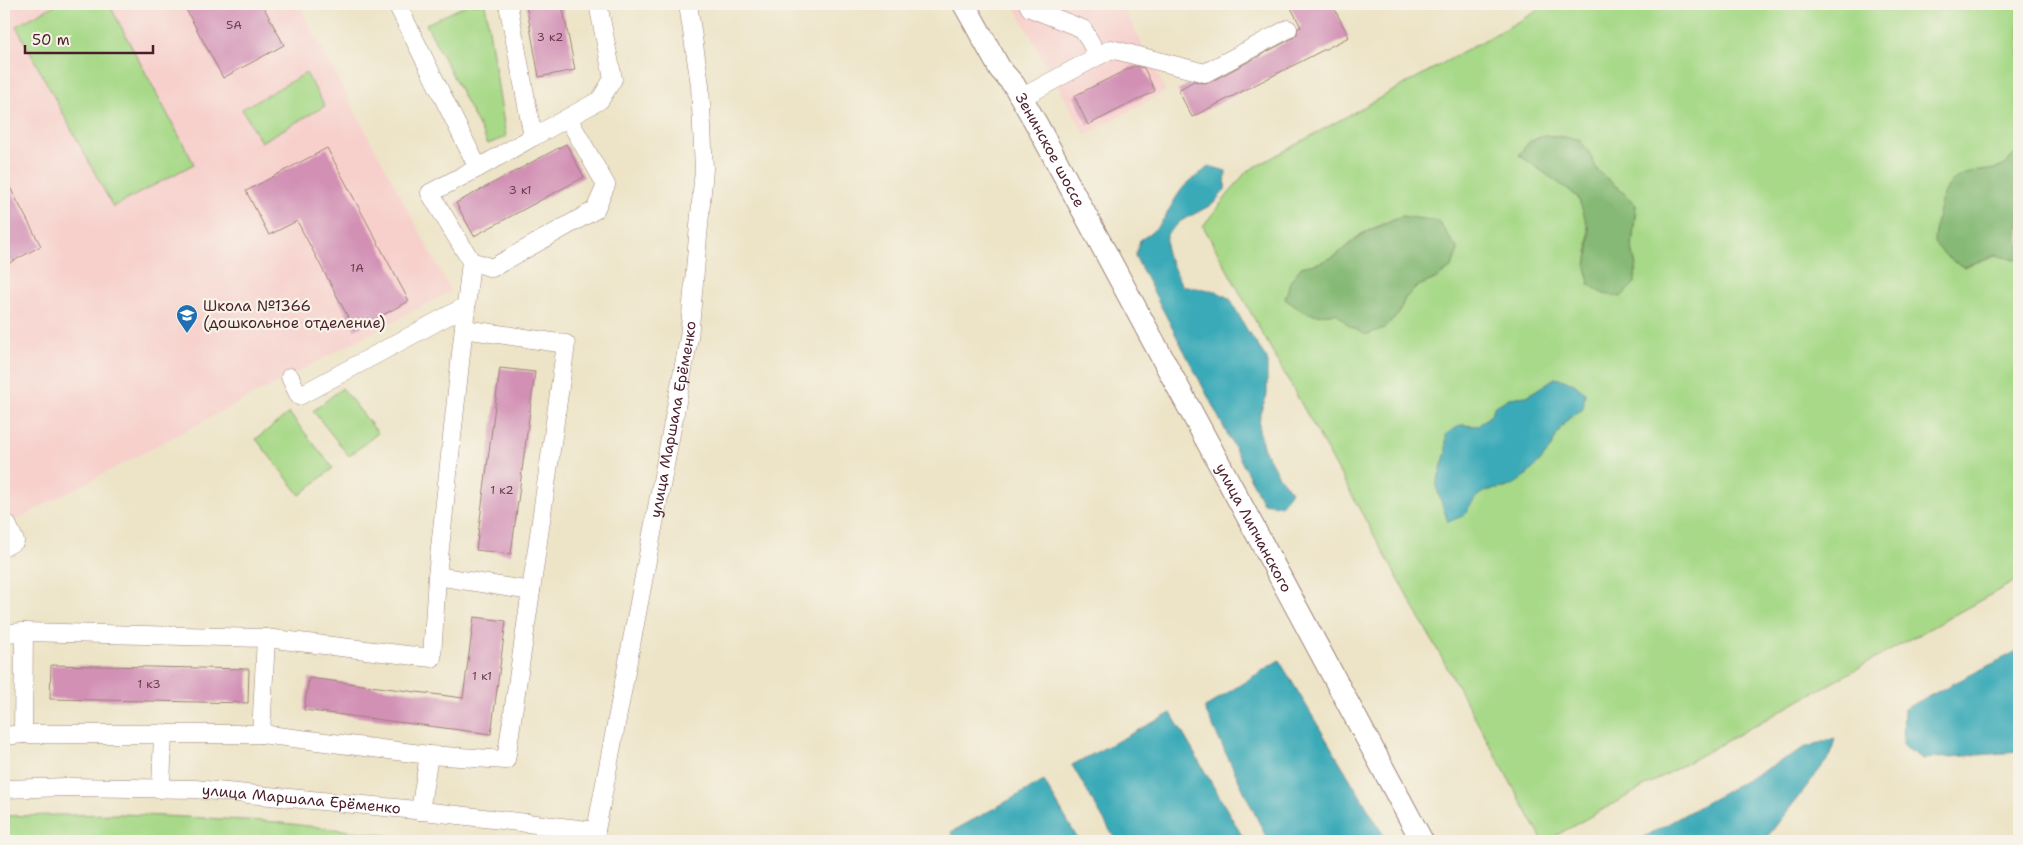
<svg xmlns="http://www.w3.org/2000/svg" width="2023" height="845" viewBox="0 0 2023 845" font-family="'Shantell Sans',sans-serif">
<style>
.built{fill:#f7d0cc}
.green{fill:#a7d988;stroke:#787c5a;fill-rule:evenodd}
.forest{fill:#85b974;stroke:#686c50}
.water{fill:#3baab8;stroke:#426472}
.building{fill:#d290b5}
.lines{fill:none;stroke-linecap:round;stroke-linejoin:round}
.minor-casing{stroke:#9c8279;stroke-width:19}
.major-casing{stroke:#9c8279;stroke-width:24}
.minor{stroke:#fff;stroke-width:18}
.major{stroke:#fff;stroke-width:22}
.labels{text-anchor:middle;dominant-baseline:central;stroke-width:4.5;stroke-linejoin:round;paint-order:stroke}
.number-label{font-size:12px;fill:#6c3b4e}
.street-label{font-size:15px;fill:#4a1f2b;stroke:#f7f3e8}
.poi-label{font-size:15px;fill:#4a1f2b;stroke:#f7f3e8;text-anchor:start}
</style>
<rect width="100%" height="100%" fill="#f7f3e8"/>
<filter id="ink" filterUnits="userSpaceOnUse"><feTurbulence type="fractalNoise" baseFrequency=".02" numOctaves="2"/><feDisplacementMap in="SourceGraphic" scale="10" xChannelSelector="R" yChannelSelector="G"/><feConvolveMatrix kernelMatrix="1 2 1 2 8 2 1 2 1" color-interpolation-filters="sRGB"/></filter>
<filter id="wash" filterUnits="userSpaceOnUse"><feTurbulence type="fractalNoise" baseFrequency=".0096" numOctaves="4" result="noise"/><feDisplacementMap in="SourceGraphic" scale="20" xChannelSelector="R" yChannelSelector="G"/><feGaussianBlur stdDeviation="1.12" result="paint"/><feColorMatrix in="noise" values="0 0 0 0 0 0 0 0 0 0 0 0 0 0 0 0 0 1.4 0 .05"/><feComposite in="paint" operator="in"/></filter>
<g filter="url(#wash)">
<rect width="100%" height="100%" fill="#ede4c7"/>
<path class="built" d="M 4,4 L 298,4 L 451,291 L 4,526 Z
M 1013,4 L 1122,4 L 1166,91 L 1085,135 Z"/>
<path class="green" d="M 57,4 L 109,4 L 194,164 L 113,207 L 16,26 Z
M 469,4 L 485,4 L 506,137 L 488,144 L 426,24 Z
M 1550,4 L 2019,4 L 2019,151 C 2012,154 2011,162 2005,166 C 1995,171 1982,171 1971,172 L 1963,267 L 1996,255 L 2014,260 L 2019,258 L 2019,579 L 1546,841 L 1543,841 L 1203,226 L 1246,172 ZM 1545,135 L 1579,139 L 1590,154 L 1597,170 L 1636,205 L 1632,248 L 1636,266 L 1586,266 C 1590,242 1590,220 1578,198 C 1574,191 1529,162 1519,155 L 1529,142 ZM 1393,219 L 1438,221 L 1458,250 L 1435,279 L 1418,286 L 1405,298 L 1398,315 L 1349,326 L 1336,313 C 1312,317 1304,313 1285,299 L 1301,267 L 1319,263 L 1335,256 L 1361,234 ZM 1555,378 L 1583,409 L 1567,420 L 1556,434 L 1548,452 L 1506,488 L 1487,489 L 1472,499 L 1465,515 L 1448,522 L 1436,486 L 1446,452 L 1461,425 L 1478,426 L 1509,398 L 1527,396 Z
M 306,73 L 325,106 L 261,142 L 242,109 Z
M 342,388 L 378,433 L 349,456 L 313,411 Z
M 289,413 L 333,468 L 300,495 L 256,439 Z
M 121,814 L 265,821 L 437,841 L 4,841 L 4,816 Z"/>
<path class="forest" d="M 1545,135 L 1579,139 L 1590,154 L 1597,170 L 1624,193 L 1636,205 L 1632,248 L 1636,266 L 1635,283 L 1621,297 L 1603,294 L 1589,284 L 1586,266 L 1589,248 L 1589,230 L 1578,197 L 1519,155 L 1529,142 Z
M 2019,151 L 2019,258 L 2015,260 L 1996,255 L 1963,267 L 1947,257 L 1934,243 C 1935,227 1940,189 1955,179 C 1959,176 1965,174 1969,173 C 1980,170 1992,171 2003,166 C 2010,163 2011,153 2019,151 Z
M 1402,216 L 1438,221 L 1458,250 L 1451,268 L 1435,279 L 1418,286 L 1405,298 L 1398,315 L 1384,328 L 1366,335 L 1349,326 L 1336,313 C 1311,317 1305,314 1285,299 L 1290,282 L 1301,267 L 1319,263 L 1335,256 L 1361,235 Z"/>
<path class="water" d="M 1209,166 L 1226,171 L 1225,190 L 1213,204 L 1181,221 L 1167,234 L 1166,252 L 1182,286 L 1216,291 L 1230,299 L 1247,330 L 1267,359 L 1267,395 L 1260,413 L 1259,430 L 1263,447 L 1280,478 L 1291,491 L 1281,506 L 1263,503 L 1135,256 L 1140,240 C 1167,224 1165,212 1182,189 C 1188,181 1201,174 1209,166 Z
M 1555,378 L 1572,382 L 1585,393 L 1583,409 C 1578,413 1572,416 1567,420 C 1557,430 1555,443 1547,453 C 1540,462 1531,472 1523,478 C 1497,500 1484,475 1465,515 L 1448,522 L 1436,486 L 1446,452 L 1446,434 L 1461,425 L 1478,426 L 1492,414 L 1494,407 L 1509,398 L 1527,396 Z
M 2019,650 L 2019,752 L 1923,759 L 1903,746 L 1904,709 Z
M 1279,660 L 1387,841 L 1268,841 L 1204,708 Z
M 1171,713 L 1245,841 L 1116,841 L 1072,765 Z
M 1835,738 L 1831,755 L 1764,841 L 1637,841 L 1806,747 Z
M 1044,781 L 1079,841 L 956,841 L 951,832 Z"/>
<g id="blocks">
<path class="building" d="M 183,4 L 262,4 L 284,45 L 223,78 Z
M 526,4 L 562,4 L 575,70 L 539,77 Z
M 1289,4 L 1332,4 L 1349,37 L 1192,117 L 1178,90 L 1194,81 L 1202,83 L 1210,82 L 1293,38 L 1297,34 L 1298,28 L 1301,27 Z
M 1134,66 L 1144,68 L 1155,91 L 1088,125 L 1074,96 Z
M 566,144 L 584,177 L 474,236 L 456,203 Z
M 327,148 L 409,301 L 355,330 L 297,221 L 269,235 L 246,191 Z
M 4,176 L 41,246 L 4,266 Z
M 500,368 L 535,372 L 511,554 L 476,550 Z
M 474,617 L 506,621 L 491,734 L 304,710 L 309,678 L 463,698 Z
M 51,665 L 249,669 L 248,703 L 50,699 Z"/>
</g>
</g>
<g filter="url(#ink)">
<use href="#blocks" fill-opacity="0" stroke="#9c8279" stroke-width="1"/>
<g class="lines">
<g class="minor-casing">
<g id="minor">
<path d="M 397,4 L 478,168 L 533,137 L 508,4"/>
<path d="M 1028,4 L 1030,8 L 1083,29 L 1098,56"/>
<path d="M 1021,98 L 1111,49 L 1205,73 L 1288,29"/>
<path d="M 533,137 L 600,100 L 613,79 L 598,4"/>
<path d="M 478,168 L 430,193 L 471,261 L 492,268 L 595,210 L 606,185 L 568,118"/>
<path d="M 464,329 L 566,344 L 531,591"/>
<path d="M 290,377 L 299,396 L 466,306"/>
<path d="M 4,547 L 15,541 L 7,524"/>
<path d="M 4,633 L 24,632"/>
<path d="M 23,734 L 261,734 L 429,755 L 506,760 L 531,591 L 437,576"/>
<path d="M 261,734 L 266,638"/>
<path d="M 4,736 L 23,734 L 24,632 L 266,638 L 432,658 L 437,576 L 471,261"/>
<path id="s1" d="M 4,789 L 67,787 L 195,789 L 406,809 L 596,831"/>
<path d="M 161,789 L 163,733"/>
<path d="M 420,811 L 429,755"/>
<path id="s2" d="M 594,841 L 689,338 L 704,169 L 700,85 L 688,4"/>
</g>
</g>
<g class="major-casing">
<g id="major">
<path id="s3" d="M 964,4 L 1000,69 L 1014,85 L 1037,125 L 1422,841"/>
</g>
</g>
<use href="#minor" class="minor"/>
<use href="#major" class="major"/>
</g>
</g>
<defs>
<g id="school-pin" transform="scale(1.125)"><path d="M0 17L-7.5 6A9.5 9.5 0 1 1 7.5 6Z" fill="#1f6fb2" stroke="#f7f3e8"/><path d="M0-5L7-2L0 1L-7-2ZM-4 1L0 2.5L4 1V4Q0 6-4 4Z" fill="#fff"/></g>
</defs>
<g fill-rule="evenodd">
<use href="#school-pin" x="187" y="315"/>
</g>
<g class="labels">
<g class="number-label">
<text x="234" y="25">5А</text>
<text x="550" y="37">3 к2</text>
<text x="520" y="190">3 к1</text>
<text x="357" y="268">1А</text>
<text x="502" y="490">1 к2</text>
<text x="482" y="676">1 к1</text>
<text x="149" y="684">1 к3</text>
</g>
<g class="street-label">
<text stroke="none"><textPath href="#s3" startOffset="170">Зенинское шоссе</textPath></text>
<text stroke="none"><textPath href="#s2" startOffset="429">улица Маршала Ерёменко</textPath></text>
<text stroke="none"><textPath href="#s3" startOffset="599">улица Липчанского</textPath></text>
<text stroke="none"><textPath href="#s1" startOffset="298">улица Маршала Ерёменко</textPath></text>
</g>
<g class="poi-label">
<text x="203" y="306">Школа №1366<tspan x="203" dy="17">(дошкольное отделение)</tspan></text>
</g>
</g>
<rect width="2023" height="845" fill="none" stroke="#f7f3e8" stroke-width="20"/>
<path d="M25 45v8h128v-8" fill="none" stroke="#4a1f2b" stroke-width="2.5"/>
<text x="32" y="45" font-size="15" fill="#4a1f2b" stroke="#f7f3e8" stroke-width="4" paint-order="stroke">50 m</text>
</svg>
